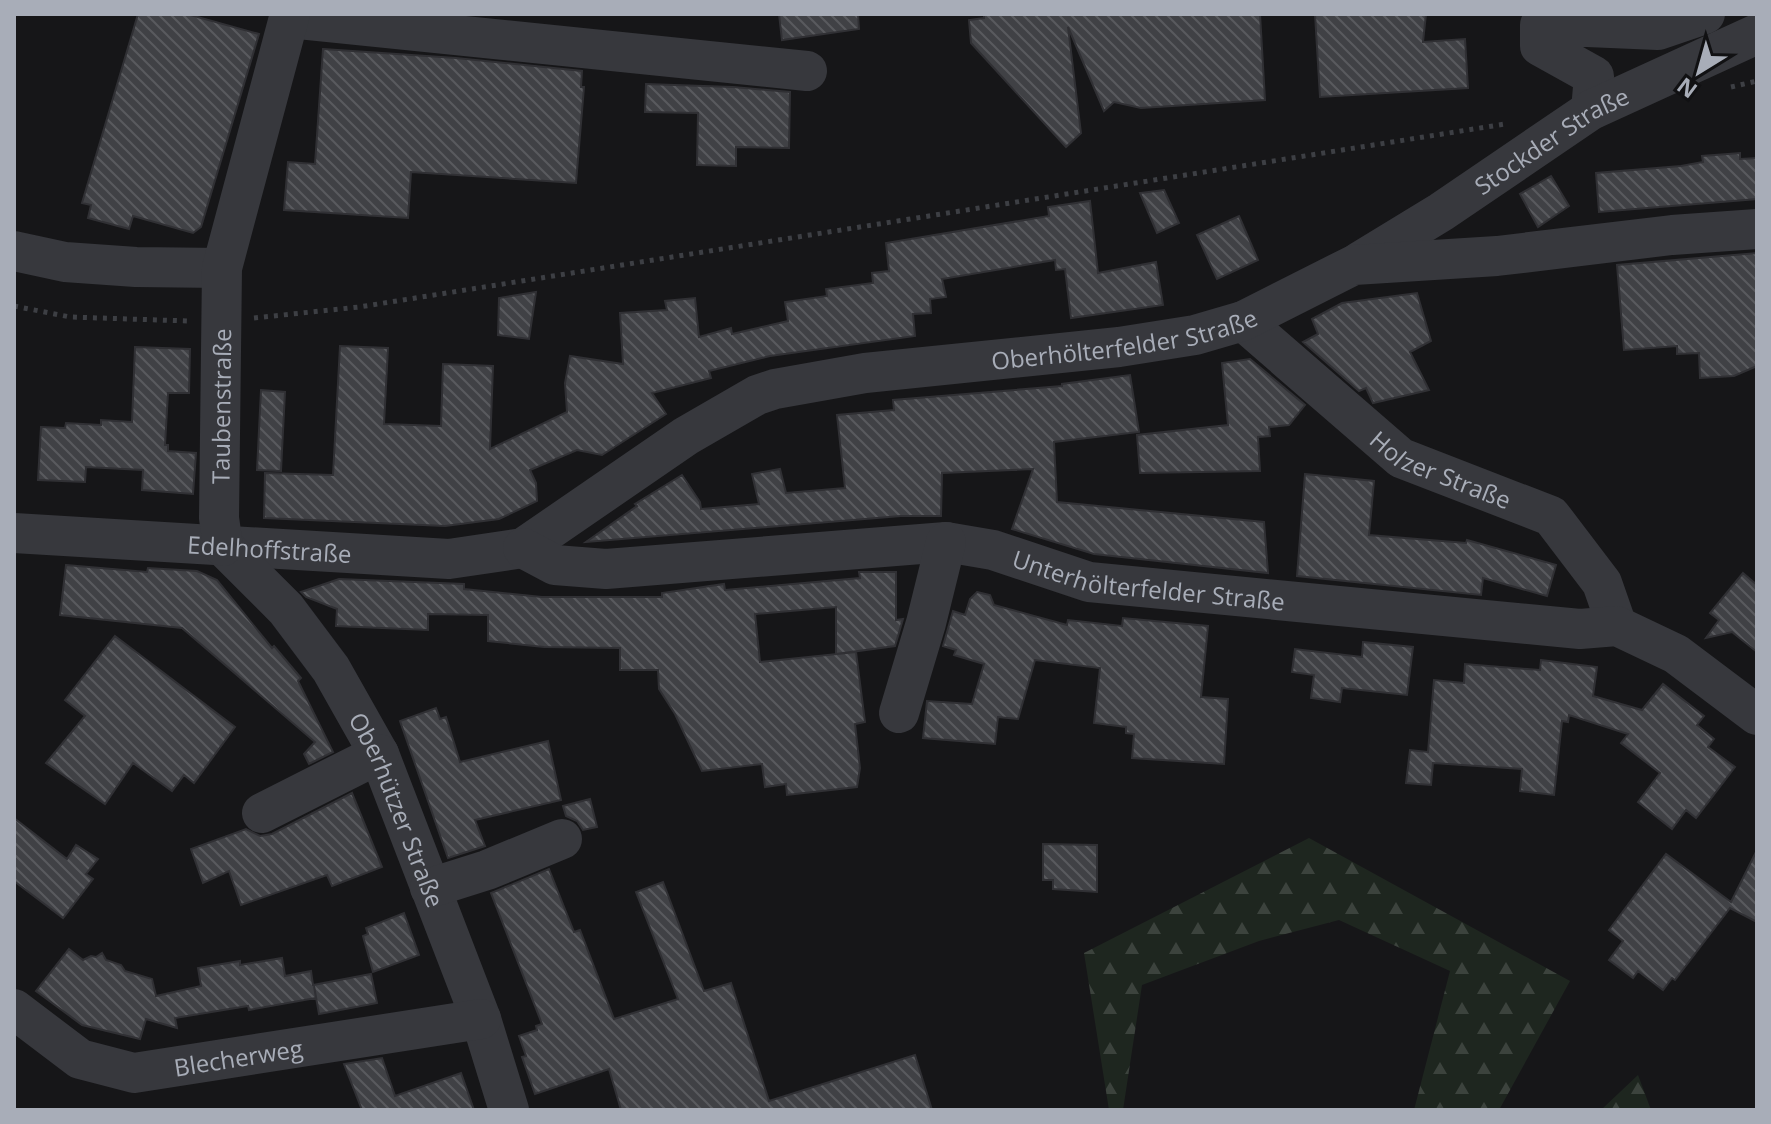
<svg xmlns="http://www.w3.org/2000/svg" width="1771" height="1124" viewBox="0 0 1771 1124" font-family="'Open Sans',sans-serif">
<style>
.forest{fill:url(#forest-firs)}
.building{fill:url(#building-back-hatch);stroke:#303034;stroke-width:2}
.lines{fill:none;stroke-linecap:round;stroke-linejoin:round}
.path{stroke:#3d3f44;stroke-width:5;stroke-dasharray:4 6;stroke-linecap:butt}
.minor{stroke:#37383d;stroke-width:40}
.labels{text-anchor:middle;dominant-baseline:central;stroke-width:7;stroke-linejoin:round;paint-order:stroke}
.street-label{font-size:24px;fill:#a8adb8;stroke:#111113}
</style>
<defs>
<pattern id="forest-firs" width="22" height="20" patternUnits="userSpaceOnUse" patternTransform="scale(2)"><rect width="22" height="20" fill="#1e261f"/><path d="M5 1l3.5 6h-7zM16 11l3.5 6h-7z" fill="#3c433d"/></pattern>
<pattern id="building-back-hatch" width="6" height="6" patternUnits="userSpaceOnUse" patternTransform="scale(2)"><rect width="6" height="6" fill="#404145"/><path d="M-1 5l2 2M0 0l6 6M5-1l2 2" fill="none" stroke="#595a5e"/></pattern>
</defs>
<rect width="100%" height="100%" fill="#161618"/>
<path class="forest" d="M 1309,838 L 1570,981 L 1499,1110 L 1414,1110 L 1450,971 L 1339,920 L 1259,941 L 1142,985 L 1123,1110 L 1109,1110 L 1084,953 Z
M 1638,1075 L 1651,1110 L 1601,1110 Z"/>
<path class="building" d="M 138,14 L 187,14 L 259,34 L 201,227 L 193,233 L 133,216 L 129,229 L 88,218 L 91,205 L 82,203 Z
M 779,14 L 858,14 L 859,29 L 782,40 Z
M 984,14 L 1260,14 L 1265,100 L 1141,108 L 1114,102 L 1104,111 L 1068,27 L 1081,133 L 1066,147 L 971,43 L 969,20 L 984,18 Z
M 1315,14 L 1426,14 L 1423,42 L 1465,39 L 1468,88 L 1320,97 Z
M 323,49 L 456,58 L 582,71 L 581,87 L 584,87 L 576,183 L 411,172 L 408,218 L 284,210 L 288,162 L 315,164 Z
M 646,84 L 733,87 L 790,92 L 789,148 L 736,147 L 736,166 L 697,165 L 698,113 L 645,112 Z
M 1740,153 L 1740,159 L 1757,158 L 1757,199 L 1599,212 L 1596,173 L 1681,166 L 1703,162 L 1702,156 Z
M 1551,176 L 1569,206 L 1538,227 L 1520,194 Z
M 1164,190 L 1179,223 L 1157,233 L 1140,193 Z
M 1090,201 L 1098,273 L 1156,262 L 1163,305 L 1071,318 L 1065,269 L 1056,270 L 1055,260 L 942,279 L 946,297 L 930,299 L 931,313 L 913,314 L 915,336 L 770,356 L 709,371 L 711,378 L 652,393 L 666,414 L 602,455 L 577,450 L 530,470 L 536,483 L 537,501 L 499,519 L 445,526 L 264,518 L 265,473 L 333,475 L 340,346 L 388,348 L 384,424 L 441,426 L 443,364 L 493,366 L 490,449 L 567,412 L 565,383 L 570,356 L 623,364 L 620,313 L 667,310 L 665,301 L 695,298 L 699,337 L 731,328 L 732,334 L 788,321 L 785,302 L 827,296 L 826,289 L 873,283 L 872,273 L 889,271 L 886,243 L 1049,216 L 1048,207 Z
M 1239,216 L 1258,260 L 1217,279 L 1197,235 Z
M 1757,253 L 1757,366 L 1734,376 L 1700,378 L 1699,353 L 1677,354 L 1677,346 L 1624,350 L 1617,265 Z
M 536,292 L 529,339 L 498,335 L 499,298 Z
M 1417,293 L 1431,341 L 1410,352 L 1429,390 L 1373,403 L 1366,388 L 1359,391 L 1303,342 L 1318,334 L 1312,319 L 1342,303 Z
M 135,347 L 190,349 L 189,393 L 168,393 L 165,445 L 168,445 L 168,451 L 196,453 L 193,494 L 142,490 L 143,470 L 86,467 L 85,482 L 38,480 L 41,427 L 65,428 L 66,423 L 101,425 L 101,420 L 132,422 Z
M 1250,359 L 1305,405 L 1289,425 L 1269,427 L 1270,436 L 1258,437 L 1260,471 L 1140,473 L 1137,435 L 1228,425 L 1222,363 Z
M 1130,375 L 1139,432 L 1054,442 L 1057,502 L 1264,522 L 1268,573 L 1094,554 L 1012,529 L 1033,469 L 942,473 L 941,516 L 901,516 L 586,542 L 637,506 L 635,504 L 682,475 L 700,502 L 701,509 L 759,504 L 752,474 L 780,469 L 786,493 L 845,488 L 837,415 L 894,410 L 893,400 L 1062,386 L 1062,384 Z
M 261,390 L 285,392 L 281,471 L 257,470 Z
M 1305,474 L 1374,481 L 1369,535 L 1466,543 L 1467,540 L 1556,565 L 1547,596 L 1483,578 L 1481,595 L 1297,576 Z
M 66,565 L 147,572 L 148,568 L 197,571 L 217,580 L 272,648 L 274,646 L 301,678 L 298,681 L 333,752 L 309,764 L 304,754 L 315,742 L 182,628 L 60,615 Z
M 859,572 L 896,572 L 896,620 L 903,619 L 895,646 L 836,654 L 836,607 L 755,614 L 760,662 L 856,652 L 865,722 L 855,724 L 860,768 L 857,787 L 787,795 L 786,784 L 765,787 L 762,764 L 702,771 L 675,714 L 659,689 L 658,670 L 620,670 L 620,648 L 544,647 L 488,641 L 488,615 L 428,614 L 428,630 L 336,626 L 337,609 L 306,597 L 301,592 L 339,579 L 464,584 L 464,589 L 542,597 L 662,597 L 662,593 L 724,584 L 725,590 L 860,578 Z
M 1743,573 L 1757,585 L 1757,652 L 1732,632 L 1706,638 L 1719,620 L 1710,613 Z
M 977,592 L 990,595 L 994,605 L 1067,625 L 1068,620 L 1122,626 L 1123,618 L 1208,626 L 1201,697 L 1228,699 L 1224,764 L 1132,758 L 1134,734 L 1126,733 L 1126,727 L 1094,723 L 1100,668 L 1035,660 L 1018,719 L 998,717 L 995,744 L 923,738 L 927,701 L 972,704 L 984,664 L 954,655 L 956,650 L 943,646 L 953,611 L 965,615 L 970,599 Z
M 115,636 L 235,727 L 194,783 L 184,775 L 172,791 L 133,763 L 105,804 L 46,763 L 85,716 L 65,700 Z
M 1363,642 L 1413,647 L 1407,695 L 1342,688 L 1340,702 L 1311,698 L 1314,675 L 1292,672 L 1295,649 L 1362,657 Z
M 1541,660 L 1597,667 L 1593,696 L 1642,710 L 1663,684 L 1704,716 L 1697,725 L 1714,739 L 1708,747 L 1735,767 L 1696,818 L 1686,810 L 1672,829 L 1638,802 L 1660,773 L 1621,743 L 1628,734 L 1569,715 L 1568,722 L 1562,721 L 1554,795 L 1520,791 L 1522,769 L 1433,763 L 1431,785 L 1406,783 L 1410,750 L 1428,752 L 1434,680 L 1464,683 L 1465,664 L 1540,670 Z
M 436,708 L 440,719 L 446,717 L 460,762 L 548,741 L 561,800 L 475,820 L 485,846 L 448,858 L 400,721 Z
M 352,793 L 382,867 L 332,886 L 327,875 L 241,905 L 229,871 L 203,883 L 191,849 L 246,829 L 260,836 L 272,834 Z
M 590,799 L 597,827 L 583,830 L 577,821 L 566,816 L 563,806 Z
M 14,818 L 67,859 L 76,845 L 98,859 L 86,874 L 93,879 L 63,918 L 14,881 Z
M 1043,844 L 1097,845 L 1097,892 L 1053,889 L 1053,880 L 1043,880 Z
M 1757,850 L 1757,922 L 1730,908 L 1675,980 L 1672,978 L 1663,990 L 1638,971 L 1633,978 L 1609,960 L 1623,941 L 1609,930 L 1666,854 L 1731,902 Z
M 549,869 L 574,932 L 580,930 L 614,1019 L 678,999 L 636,892 L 663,882 L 704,991 L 731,983 L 769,1101 L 915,1055 L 932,1110 L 621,1110 L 609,1069 L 535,1094 L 522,1057 L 526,1056 L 519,1036 L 537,1030 L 536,1026 L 542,1024 L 491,893 Z
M 404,913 L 419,955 L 373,972 L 363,936 L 368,934 L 366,928 Z
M 69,949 L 83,960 L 91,956 L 96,957 L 102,953 L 106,960 L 121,965 L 125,971 L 152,979 L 156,996 L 201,986 L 198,968 L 240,961 L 240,965 L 282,958 L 285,976 L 311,971 L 313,985 L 371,974 L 377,1003 L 319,1014 L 314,986 L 316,998 L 249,1010 L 248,1006 L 175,1018 L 177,1028 L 146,1019 L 140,1039 L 82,1025 L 36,991 Z
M 382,1058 L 395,1096 L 461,1073 L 474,1110 L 362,1110 L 344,1064 Z"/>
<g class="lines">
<path class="path" d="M 1731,87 L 1757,81
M 14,306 L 70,317 L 188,321
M 254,318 L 359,307 L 1505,124"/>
<g class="minor">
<path d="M 289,18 L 807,71"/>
<path d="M 1591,110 L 1594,76 L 1540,46 L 1540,25 L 1658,30 L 1705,14"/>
<path d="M 14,251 L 65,262 L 136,267 L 222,268"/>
<path id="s1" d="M 1359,262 L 1441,212 L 1591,110 L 1757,34"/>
<path id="s2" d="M 1243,321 L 1401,458 L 1551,516 L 1602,583 L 1617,626"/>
<path id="s3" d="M 14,533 L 449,559 L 523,548 L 686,436 L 757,395 L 775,389 L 865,373 L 1119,347 L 1195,335 L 1243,321 L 1354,265 L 1497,256 L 1672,235 L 1757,229"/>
<path id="s4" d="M 223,546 L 286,609 L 331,669 L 379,754 L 481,1019 L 509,1110"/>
<path id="s5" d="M 223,546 L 219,518 L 222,268 L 290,14"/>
<path id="s6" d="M 523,548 L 555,565 L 606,569 L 946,542 L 993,550 L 1089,582 L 1580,629 L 1617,626 L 1676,654 L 1757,715"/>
<path d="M 899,713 L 926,623 L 946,542"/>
<path d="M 262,813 L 379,754"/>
<path d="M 430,888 L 487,870 L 562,839"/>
<path id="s7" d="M 14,1009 L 80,1059 L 134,1073 L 481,1019"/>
</g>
</g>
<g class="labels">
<g class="street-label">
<text stroke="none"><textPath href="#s1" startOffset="228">Stockder Straße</textPath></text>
<text stroke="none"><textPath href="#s3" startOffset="1162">Oberhölterfelder Straße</textPath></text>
<text stroke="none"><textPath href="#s5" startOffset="140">Taubenstraße</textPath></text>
<text stroke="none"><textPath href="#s2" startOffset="250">Holzer Straße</textPath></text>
<text stroke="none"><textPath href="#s3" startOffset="256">Edelhoffstraße</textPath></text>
<text stroke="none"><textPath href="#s6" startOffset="636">Unterhölterfelder Straße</textPath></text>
<text stroke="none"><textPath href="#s4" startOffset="320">Oberhützer Straße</textPath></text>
<text stroke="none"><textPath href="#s7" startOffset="244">Blecherweg</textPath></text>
</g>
</g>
<rect width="1771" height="1124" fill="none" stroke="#a8adb8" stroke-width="32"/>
<g transform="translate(1699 72) rotate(217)" stroke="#111113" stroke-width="6" paint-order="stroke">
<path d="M0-6L14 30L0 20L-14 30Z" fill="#a8adb8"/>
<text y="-12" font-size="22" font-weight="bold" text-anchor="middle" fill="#a8adb8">N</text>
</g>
</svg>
